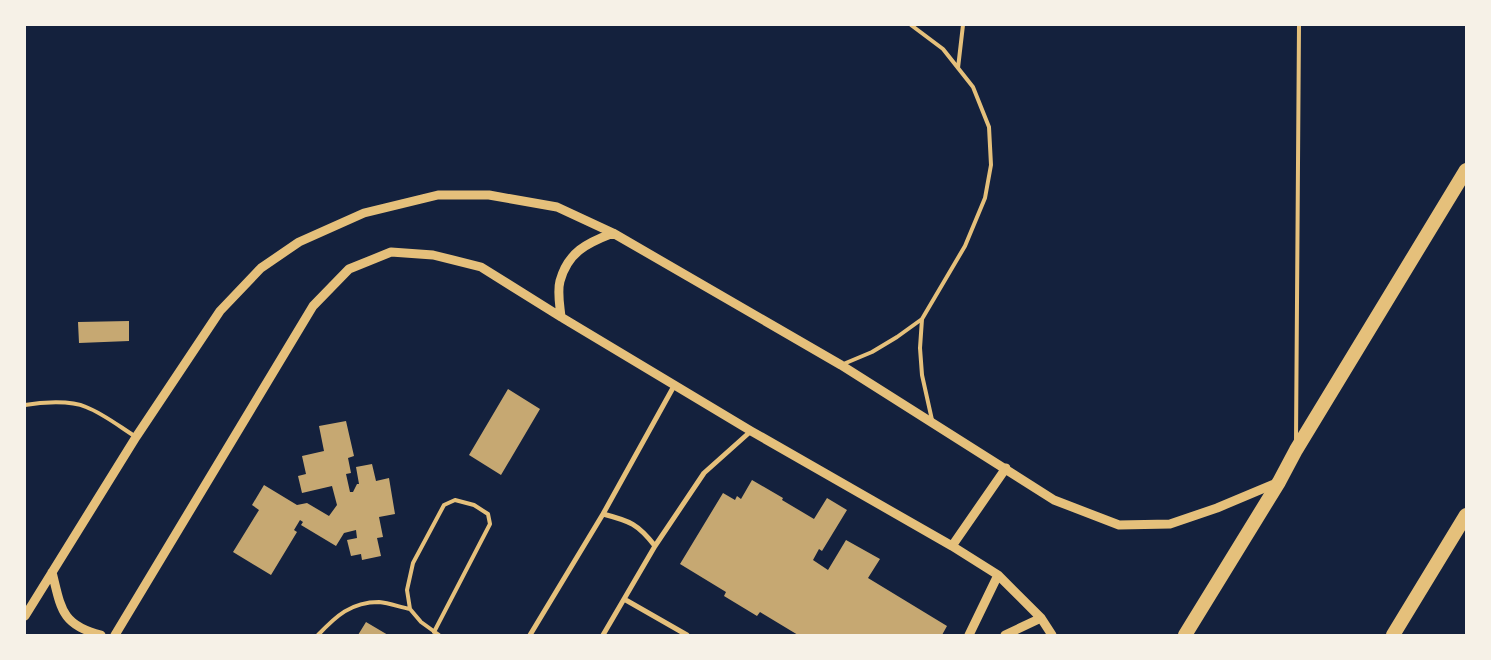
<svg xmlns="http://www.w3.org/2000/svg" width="1491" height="660" viewBox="0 0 1491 660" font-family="'DejaVu Sans',sans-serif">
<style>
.building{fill:#c6a872}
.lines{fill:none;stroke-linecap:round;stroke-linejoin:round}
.service{stroke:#e5c07b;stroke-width:4}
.minor{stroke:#e5c07b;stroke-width:5}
.tertiary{stroke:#e5c07b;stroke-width:9}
.trunk{stroke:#e5c07b;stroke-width:14}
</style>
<rect width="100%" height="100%" fill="#14213d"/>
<path class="building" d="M 129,321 L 129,341 L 79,343 L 78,322 Z
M 508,389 L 540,409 L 501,475 L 469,455 Z
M 346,421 L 354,456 L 348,458 L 351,473 L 346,474 L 350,492 L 353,492 L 357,484 L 359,484 L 356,467 L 372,464 L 376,481 L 389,478 L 395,514 L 379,517 L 383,537 L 377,538 L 381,556 L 362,560 L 361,554 L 351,556 L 347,540 L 357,538 L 356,530 L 344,533 L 336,546 L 301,525 L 303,522 L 300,520 L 294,530 L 297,532 L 271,575 L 233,552 L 259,510 L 252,505 L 264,485 L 297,505 L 307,503 L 329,516 L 337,505 L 332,486 L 302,493 L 298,476 L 306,474 L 302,456 L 324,451 L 319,426 Z
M 752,480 L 783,498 L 782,500 L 814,519 L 827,498 L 847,510 L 822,551 L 819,549 L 813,560 L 828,570 L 846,540 L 880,559 L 868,578 L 947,626 L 942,635 L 798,635 L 760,612 L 757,616 L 724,596 L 726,592 L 680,564 L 723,493 L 735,500 L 737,496 L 741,499 Z
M 366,622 L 388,635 L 358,635 Z"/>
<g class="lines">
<path class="service" d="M 958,68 L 963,25
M 922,319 L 920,348 L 922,375 L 932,420
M 841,365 L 872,352 L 897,337 L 922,319 L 965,246 L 985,198 L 991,165 L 989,127 L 973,87 L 943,49 L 911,25
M 25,405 C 41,402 71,400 86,407 C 104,414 120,427 136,437
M 1296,440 L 1299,25
M 434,632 L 490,524 L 488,514 L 474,505 L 455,500 L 444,505 L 413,563 L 407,590 L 410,609 L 421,622 L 439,635
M 318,635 C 336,616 351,602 379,602 C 389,603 400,607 410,609"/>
<path class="minor" d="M 603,514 C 630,521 638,524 655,546
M 624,599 L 687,635
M 530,635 L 603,514 L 674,386
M 603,635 L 655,546 L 704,473 L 751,431"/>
<path class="tertiary" d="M 561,317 C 560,306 557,292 560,281 C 568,252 587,243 613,233
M 952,546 L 1006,468
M 52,572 C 61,608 61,625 101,635
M 25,616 L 136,437 L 220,311 L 261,268 L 299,242 L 364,213 L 438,195 L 489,195 L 557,207 L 613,233 L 841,365 L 1054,500 L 1119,525 L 1170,524 L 1217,508 L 1279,482
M 115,635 L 313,306 L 349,269 L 391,252 L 433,255 L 481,267 L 561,317 L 751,431 L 952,546 L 998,575 L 1041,618 L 1052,635
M 969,635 L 998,575
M 1005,635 L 1041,618"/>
<path class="trunk" d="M 1185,635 L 1279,482 L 1296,450 L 1466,170
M 1393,635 L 1466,515"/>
</g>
<rect width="1491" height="660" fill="none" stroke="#f6f1e7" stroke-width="52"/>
</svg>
